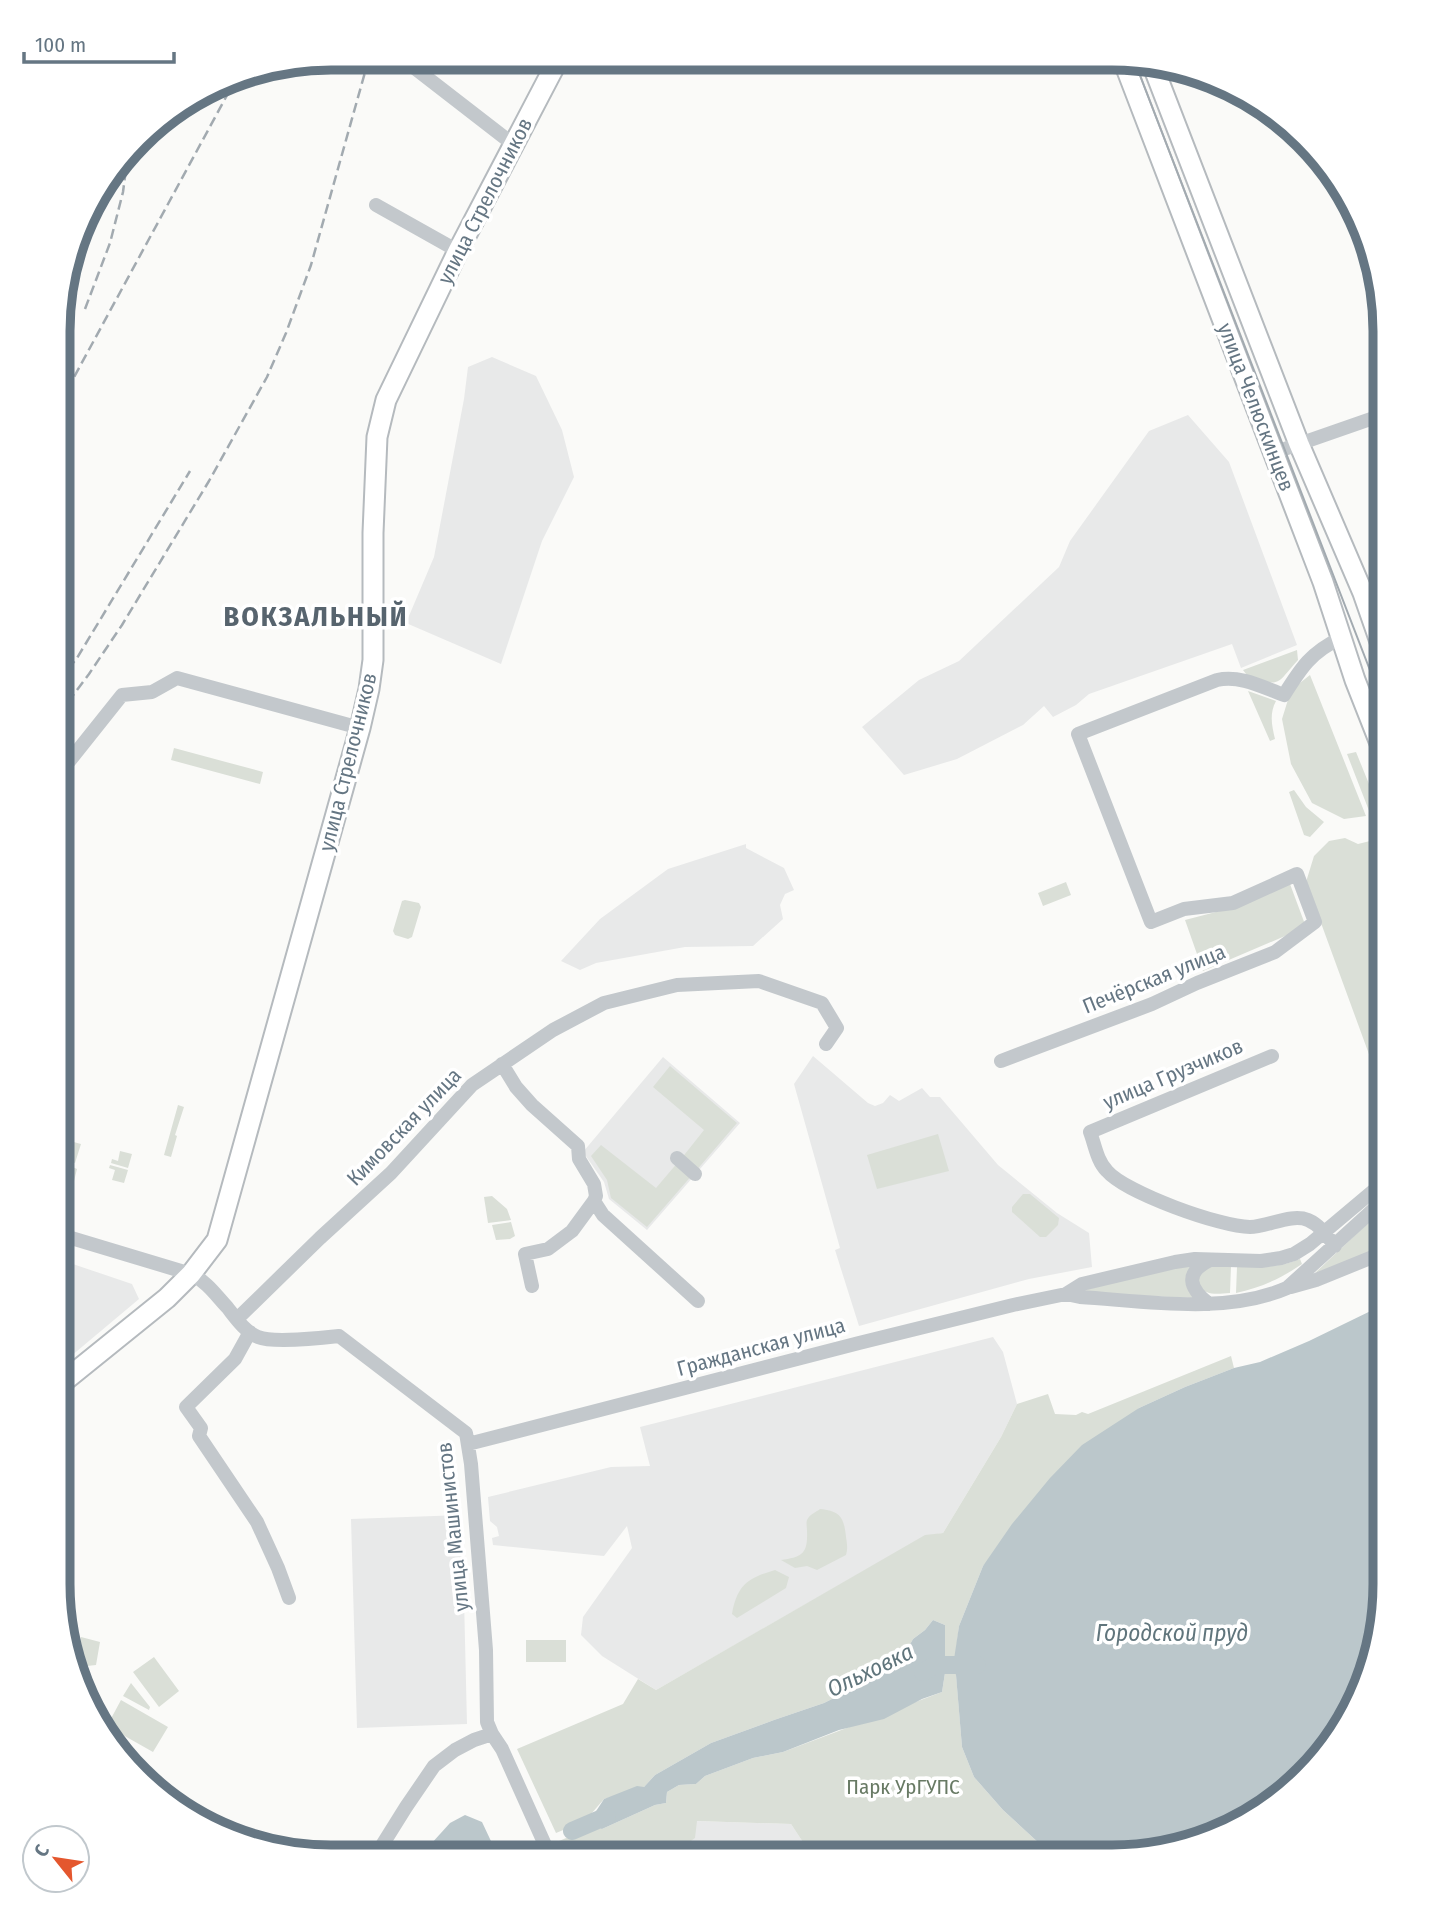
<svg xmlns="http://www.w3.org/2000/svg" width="1443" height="1915" viewBox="0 0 1443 1915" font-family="'Fira Sans Condensed',sans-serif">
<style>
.built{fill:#e8e9e9}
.green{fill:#dadfd7}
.water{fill:#bbc7cb}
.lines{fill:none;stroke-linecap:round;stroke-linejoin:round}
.river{stroke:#bbc7cb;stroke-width:18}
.major-casing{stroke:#b5babe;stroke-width:23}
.minor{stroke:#c3c8cc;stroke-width:14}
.major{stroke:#fff;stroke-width:19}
.tram{stroke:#a2aab0;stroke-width:2}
.rail{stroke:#a2aab0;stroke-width:2.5;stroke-dasharray:10 5;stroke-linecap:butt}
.labels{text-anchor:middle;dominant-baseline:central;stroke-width:7;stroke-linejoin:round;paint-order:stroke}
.street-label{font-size:21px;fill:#657683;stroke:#fff}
.park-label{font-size:21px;fill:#687a64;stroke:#fff}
.water-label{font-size:23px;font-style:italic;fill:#60757c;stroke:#fff}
.district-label{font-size:28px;font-weight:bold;letter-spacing:2px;fill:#57646e;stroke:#fff}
.rim{fill:none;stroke:#657683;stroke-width:9}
</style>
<rect width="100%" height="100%" fill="#fafaf8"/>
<path class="built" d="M 492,357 L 536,376 L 562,430 L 574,477 L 542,541 L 501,664 L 406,623 L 434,557 L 464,399 L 468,367 Z
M 1188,415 L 1229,462 L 1297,645 L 1241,668 L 1232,644 L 1089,694 L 1076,705 L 1053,717 L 1044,706 L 1023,725 L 957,759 L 904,775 L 862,727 L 919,680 L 959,661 L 1059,567 L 1070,541 L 1149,431 Z
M 746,844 L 746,848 L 784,868 L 794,890 L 785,894 L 780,905 L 783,919 L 753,946 L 685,947 L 596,963 L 580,970 L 561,961 L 600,919 L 668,869 Z
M 813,1056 L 868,1103 L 875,1106 L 883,1103 L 890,1095 L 899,1101 L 922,1088 L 930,1097 L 940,1097 L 998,1165 L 1057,1213 L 1089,1233 L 1092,1267 L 1029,1279 L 859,1326 L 835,1250 L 840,1248 L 794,1084 Z
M 663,1057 L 740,1123 L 647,1230 L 609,1199 L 604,1182 L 583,1152 Z
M 58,1259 L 132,1284 L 139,1299 L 58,1367 Z
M 993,1337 L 1003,1352 L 1017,1404 L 1001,1437 L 943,1533 L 925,1536 L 656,1690 L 602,1656 L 581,1635 L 583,1617 L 632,1548 L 627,1526 L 604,1556 L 493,1545 L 492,1538 L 499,1536 L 497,1527 L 490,1521 L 488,1497 L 611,1467 L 650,1466 L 640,1427 Z
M 462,1515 L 467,1724 L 357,1728 L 351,1519 Z
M 696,1821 L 791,1824 L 812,1856 L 670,1856 L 694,1838 Z"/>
<path class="green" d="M 1297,650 L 1298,660 C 1276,684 1283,686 1250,679 L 1243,670 Z
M 1310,675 L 1366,816 L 1344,819 L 1312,803 L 1291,764 L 1282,719 L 1291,690 Z
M 1248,691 L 1276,701 C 1269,714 1272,726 1275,739 L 1270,741 Z
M 174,748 L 263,772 L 260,784 L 171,760 Z
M 1356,752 L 1382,816 L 1373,821 L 1347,754 Z
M 1294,790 L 1306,807 L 1324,822 L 1310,837 L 1304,835 L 1289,792 Z
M 1345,838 L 1358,844 L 1382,838 L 1385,847 L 1385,1098 L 1306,882 L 1314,856 L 1329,841 Z
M 1066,882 L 1071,895 L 1043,906 L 1038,893 Z
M 1290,884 L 1306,927 L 1203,971 L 1185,920 L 1239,906 Z
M 405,900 L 419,903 L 421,907 L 412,937 L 408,939 L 395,935 L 393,931 L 402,901 Z
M 670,1066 L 737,1123 L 695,1172 L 681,1159 L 704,1130 L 653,1087 Z
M 178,1105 L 184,1107 L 175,1135 L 177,1136 L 171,1157 L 164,1155 Z
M 938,1134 L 949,1171 L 877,1189 L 867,1155 Z
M 59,1138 L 81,1144 L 75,1163 L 59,1158 Z
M 601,1145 L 656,1188 L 679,1161 L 693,1174 L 647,1227 L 611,1198 L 607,1180 L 591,1156 Z
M 120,1151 L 132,1154 L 128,1168 L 111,1163 L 112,1159 L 118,1161 Z
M 59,1161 L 77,1169 L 74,1181 L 59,1177 Z
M 110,1165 L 128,1170 L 124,1183 L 112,1180 L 115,1170 L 109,1168 Z
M 1023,1194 L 1030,1194 L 1059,1218 L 1058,1225 L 1046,1237 L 1040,1237 L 1012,1212 L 1012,1207 Z
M 492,1196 L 507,1209 L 511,1220 L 488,1223 L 484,1197 Z
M 1385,1207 L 1385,1248 L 1315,1273 Z
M 511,1222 L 515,1236 L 510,1239 L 496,1240 L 492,1225 Z
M 1300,1259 L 1302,1264 C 1282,1278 1260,1288 1236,1293 L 1237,1267 C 1259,1267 1279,1268 1300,1259 Z
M 1193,1265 L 1195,1298 L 1072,1293 L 1178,1267 Z
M 1231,1266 L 1230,1293 C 1216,1294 1207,1296 1197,1285 L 1199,1271 L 1206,1267 Z
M 1231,1356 L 1234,1368 L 1185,1387 L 1139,1408 L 983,1566 L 959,1626 L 955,1659 L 944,1656 L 945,1625 L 933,1620 L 925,1630 L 913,1639 L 908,1648 L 881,1667 L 858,1686 L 824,1703 L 774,1720 L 711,1743 L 655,1775 L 644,1787 L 604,1799 L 585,1821 L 556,1833 L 517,1749 L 623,1704 L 638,1679 L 656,1690 L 925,1535 L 943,1533 L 1001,1437 L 1017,1404 L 1048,1394 L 1055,1414 L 1076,1415 L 1082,1412 L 1088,1414 Z
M 820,1509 C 841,1511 844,1518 846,1537 C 847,1544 848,1548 846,1555 L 817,1570 L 807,1566 L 795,1568 L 781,1560 C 802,1557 808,1554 807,1531 C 807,1528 806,1522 807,1520 C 809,1515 816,1512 820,1509 Z
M 775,1570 L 789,1577 L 786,1588 L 737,1618 L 732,1614 C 737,1585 748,1578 775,1570 Z
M 81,1637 L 100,1642 L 96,1665 L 78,1667 Z
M 526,1640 L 566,1640 L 566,1662 L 526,1662 Z
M 154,1657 L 179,1691 L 159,1707 L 133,1672 Z
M 948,1672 L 956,1674 L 962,1747 L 974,1777 L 1003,1810 L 1054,1857 L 812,1856 L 791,1824 L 697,1821 L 695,1838 L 670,1856 L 564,1856 L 559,1841 L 588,1829 L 602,1829 L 655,1805 L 666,1803 L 667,1792 L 679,1785 L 696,1784 L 705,1776 L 753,1758 L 783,1752 L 942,1692 L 945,1673 Z
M 131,1683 L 150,1707 L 149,1710 L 123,1696 Z
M 121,1700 L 168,1727 L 153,1752 L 107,1726 Z
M 766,1846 L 767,1856 L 696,1856 L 696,1851 Z"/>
<path class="water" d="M 1385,1304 L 1385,1603 L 1371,1672 L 1339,1736 L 1293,1789 L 1233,1829 L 1113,1857 L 1054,1857 L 1003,1810 L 974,1777 L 962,1747 L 956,1675 L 953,1666 L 959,1626 L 983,1566 L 1012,1524 L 1050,1478 L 1082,1445 L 1139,1408 L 1185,1387 L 1234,1368 L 1260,1362 L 1309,1341 Z
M 933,1620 L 945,1625 L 945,1673 L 942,1692 L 922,1699 L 884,1719 L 839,1730 L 783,1752 L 753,1758 L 705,1776 L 696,1784 L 679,1785 L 667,1792 L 666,1803 L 655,1805 L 602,1829 L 587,1825 L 604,1799 L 637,1786 L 644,1787 L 655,1775 L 711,1743 L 774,1720 L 824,1703 L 858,1686 L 881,1667 L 908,1648 L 913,1639 L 925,1630 Z
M 465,1815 L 482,1822 L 498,1856 L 421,1855 L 450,1823 Z"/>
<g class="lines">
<path class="river" d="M 923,1672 L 935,1665 L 977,1665
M 572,1831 L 607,1816"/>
<g class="major-casing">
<path id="major" d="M 1123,60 L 1323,582 L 1355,680 L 1385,756
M 1151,61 L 1299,444 L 1363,593 L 1385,656
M 58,1386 L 167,1298 L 191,1274 L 217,1240 L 360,728 L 369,689 L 373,660 L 373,533 L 377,437 L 386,400 L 458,251 L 559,58"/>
</g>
<path class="minor" d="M 406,58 L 412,66 L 514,145
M 376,205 L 458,251
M 1273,453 L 1385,414
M 59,774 L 122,695 L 152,692 L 177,678 L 360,728
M 1272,1056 L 1090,1132 C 1095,1145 1097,1161 1107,1171 C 1126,1193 1221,1227 1250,1227 C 1268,1227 1291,1213 1308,1220 C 1320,1225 1328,1237 1335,1246
M 1001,1061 L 1152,1004 L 1197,983 L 1275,952 L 1315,922 L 1297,874 L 1233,903 L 1184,909 L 1151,922 L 1078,734 L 1217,680 C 1241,675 1262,687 1284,695 C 1301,668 1311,652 1341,638
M 502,1064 L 516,1087 L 532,1105 L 578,1146 L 579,1159 L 594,1184 L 596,1196 L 594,1201 L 603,1215 L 698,1301
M 677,1158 L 695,1174
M 58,1234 L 191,1274 C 207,1282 215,1294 227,1307 C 235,1317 245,1332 258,1337 C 272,1343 322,1338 339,1336 L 466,1433 L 471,1464 L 486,1650 L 487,1722 L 492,1734 L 502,1749 L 550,1856
M 532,1286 L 525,1254 L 548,1249 L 572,1231 L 594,1201
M 1291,1287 L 1316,1280 L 1385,1252
M 1066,1294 L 1080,1297 C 1145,1301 1225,1315 1287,1288 L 1385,1199
M 1209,1304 C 1189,1288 1184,1273 1210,1260
M 237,1319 L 320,1238 L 391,1173 L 472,1085 L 553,1030 L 604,1003 L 677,985 L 759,981 L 822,1003 L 837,1028 L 826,1044
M 250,1332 L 235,1359 L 186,1407 L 201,1428 L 199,1436 L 257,1522 L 278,1568 L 289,1598
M 468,1444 L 859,1343 L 1013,1305 L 1066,1294 L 1082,1284 L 1175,1262 L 1195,1259 L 1261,1261 L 1281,1258 L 1294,1254 L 1310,1244 L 1385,1181
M 376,1855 L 406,1807 L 434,1766 L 455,1750 L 474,1740 L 492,1734"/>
<use href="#major" class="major"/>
<path class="tram" d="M 1134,60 L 1385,709"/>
<path class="rail" d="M 189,115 L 204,94
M 85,309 L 110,243 L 123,192 L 128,154
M 60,403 L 238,75
M 59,681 L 77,658 L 190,471
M 59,714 L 89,674 L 122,625 L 209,481 L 267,377 L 286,333 L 311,265 L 369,58"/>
</g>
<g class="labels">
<g class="street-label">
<text transform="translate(485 201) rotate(-63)">улица Стрелочников</text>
<text transform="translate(1256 407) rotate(69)">улица Челюскинцев</text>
<text transform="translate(348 762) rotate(-76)">улица Стрелочников</text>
<text transform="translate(1154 979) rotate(-22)">Печёрская улица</text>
<text transform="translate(1173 1074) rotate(-23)">улица Грузчиков</text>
<text transform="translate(404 1127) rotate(-46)">Кимовская улица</text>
<text transform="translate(761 1347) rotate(-15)">Гражданская улица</text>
<text transform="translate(453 1527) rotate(-96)">улица Машинистов</text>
</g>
<g class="park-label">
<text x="903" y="1787">Парк УрГУПС</text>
</g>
<g class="water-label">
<text x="1172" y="1633">Городской пруд</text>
<text transform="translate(870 1670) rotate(-26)">Ольховка</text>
</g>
<g class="district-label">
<text x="316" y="616">ВОКЗАЛЬНЫЙ</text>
</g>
</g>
<path d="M0 0H1443V1915H0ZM331 70H1112A261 261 0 0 1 1373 331V1584A261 261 0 0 1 1112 1845H331A261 261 0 0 1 70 1584V331A261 261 0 0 1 331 70Z" fill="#fff" fill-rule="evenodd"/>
<path class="rim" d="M331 70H1112A261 261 0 0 1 1373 331V1584A261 261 0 0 1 1112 1845H331A261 261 0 0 1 70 1584V331A261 261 0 0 1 331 70Z"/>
<g transform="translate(56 1859) rotate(300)"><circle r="33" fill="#ffffff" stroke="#c1c8cd" stroke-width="2"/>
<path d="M0-5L12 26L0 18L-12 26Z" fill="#e4572e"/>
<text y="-10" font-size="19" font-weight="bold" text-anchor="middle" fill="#657683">С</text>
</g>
<path d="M24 52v10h150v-10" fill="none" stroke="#657683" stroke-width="3.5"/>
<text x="35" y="52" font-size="21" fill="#657683" stroke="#ffffff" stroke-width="5" paint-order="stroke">100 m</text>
</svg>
